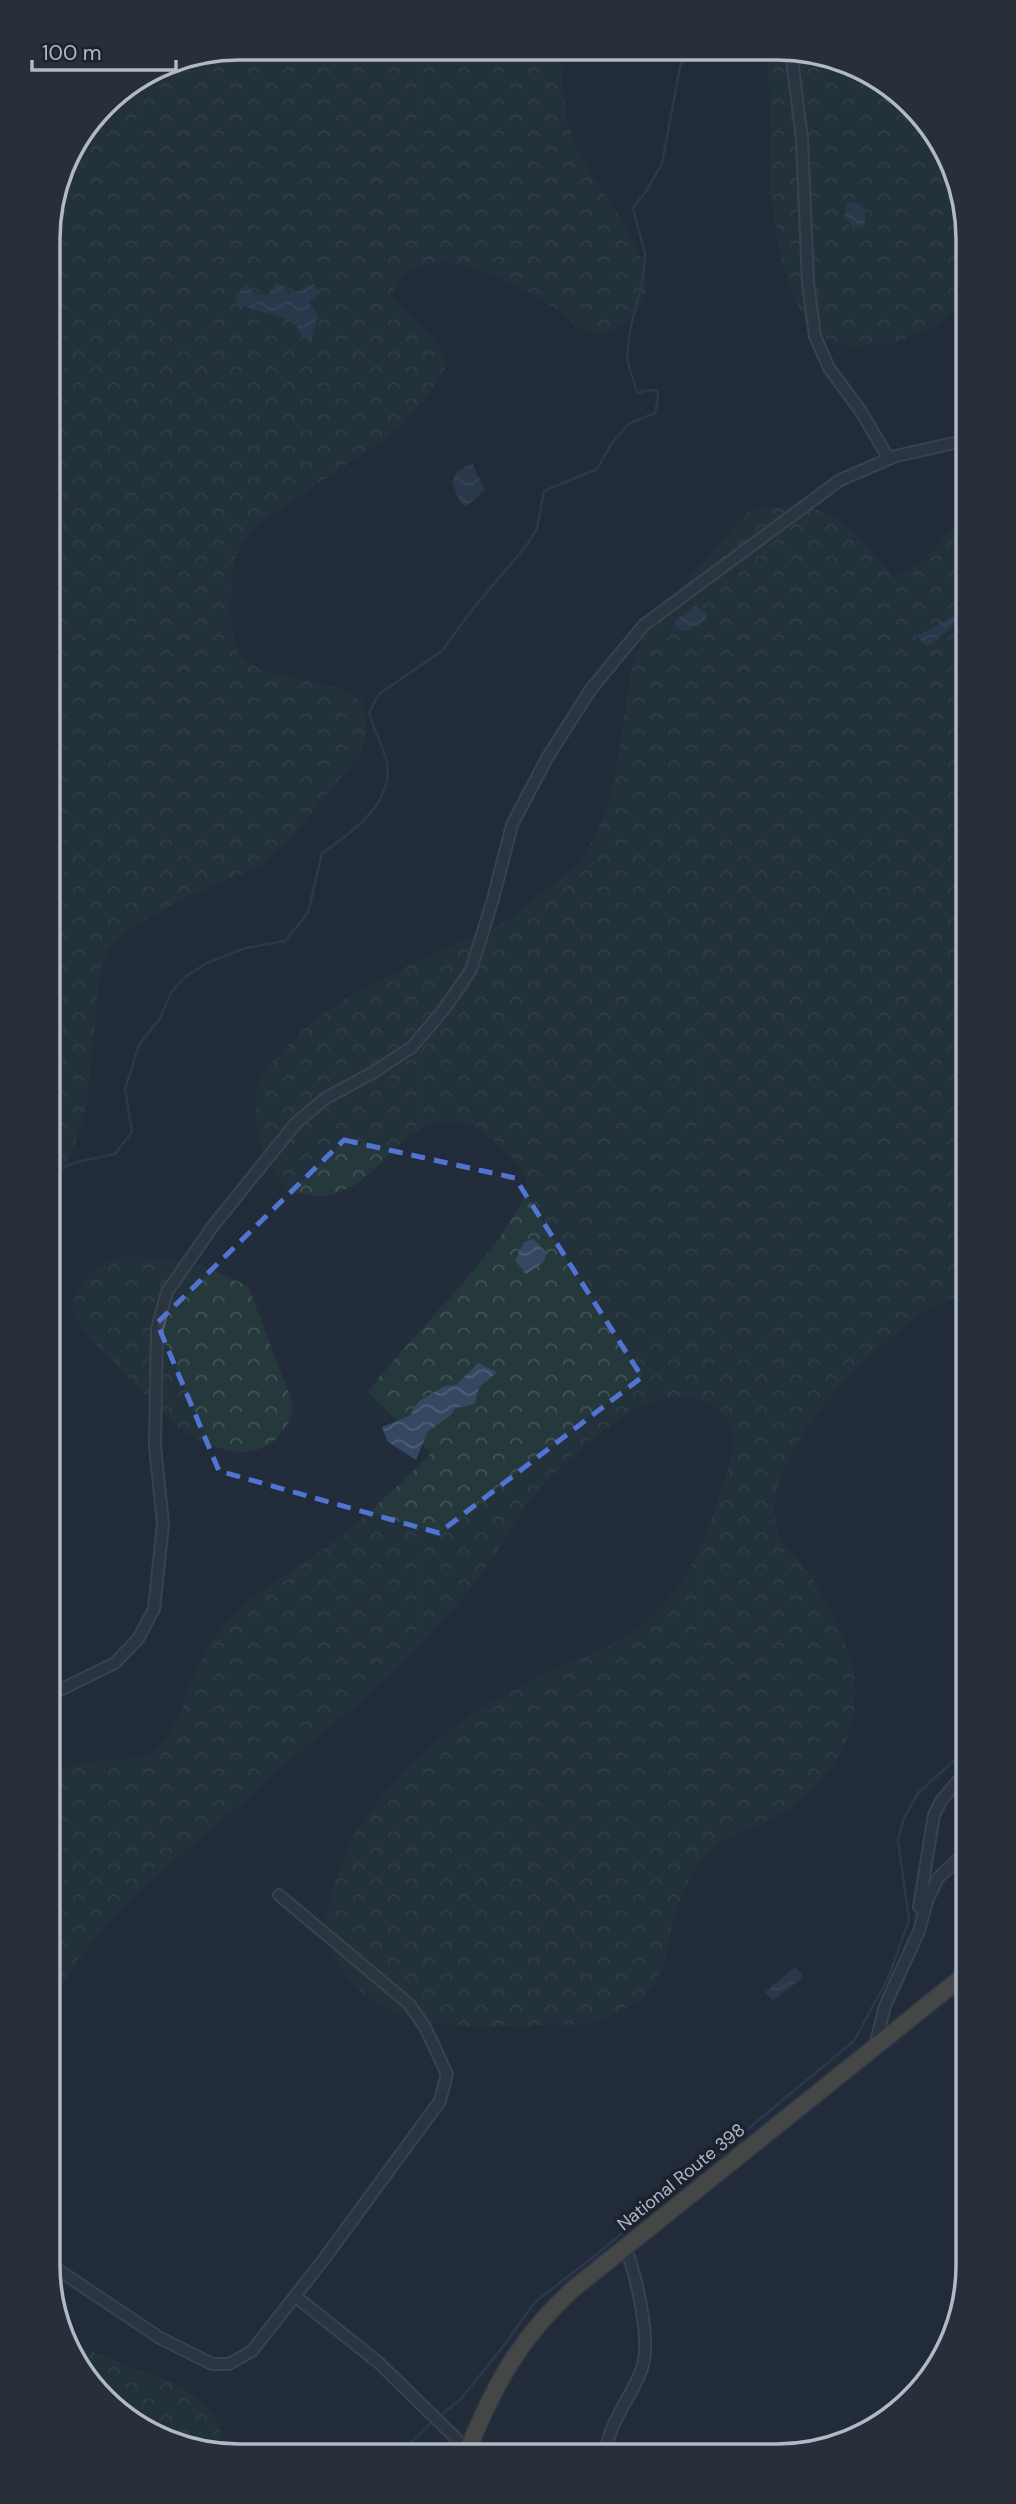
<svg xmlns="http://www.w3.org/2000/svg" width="1016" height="2504" viewBox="0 0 1016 2504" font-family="'DM Sans',sans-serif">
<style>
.forest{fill:url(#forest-crowns)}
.water{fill:url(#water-waves)}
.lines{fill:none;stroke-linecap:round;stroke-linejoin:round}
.stream{stroke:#364761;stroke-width:2.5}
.minor-casing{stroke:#545c68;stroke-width:14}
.highway-casing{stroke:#414955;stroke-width:19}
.minor{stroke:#363e4a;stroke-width:10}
.highway{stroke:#706654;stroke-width:16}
.marked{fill:none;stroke:#5173d2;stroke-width:5;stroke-dasharray:14 9;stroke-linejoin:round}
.labels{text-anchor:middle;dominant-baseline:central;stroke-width:7;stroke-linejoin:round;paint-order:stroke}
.street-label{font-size:18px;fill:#b1b9c6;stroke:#1c232f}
.rim{fill:none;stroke:#b1b9c6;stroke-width:3.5}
</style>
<defs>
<pattern id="forest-crowns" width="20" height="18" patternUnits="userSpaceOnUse" patternTransform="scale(1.75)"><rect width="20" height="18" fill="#25383b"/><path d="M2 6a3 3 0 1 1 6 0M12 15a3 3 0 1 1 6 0" fill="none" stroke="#425356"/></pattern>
<pattern id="water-waves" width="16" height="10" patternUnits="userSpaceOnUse" patternTransform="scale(1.75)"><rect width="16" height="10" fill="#364761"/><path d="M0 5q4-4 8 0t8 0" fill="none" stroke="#515f76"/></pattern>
</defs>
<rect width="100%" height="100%" fill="#232c3a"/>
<path class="forest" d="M 239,47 L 560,49 C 562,83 563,117 577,149 C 597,194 692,287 619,327 C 609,333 600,335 589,332 C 575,328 566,314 554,307 C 513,283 418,227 391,295 L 433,339 L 442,351 L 445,369 L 437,383 L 400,428 L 259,524 L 240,546 L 233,565 L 230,617 L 235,646 L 242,659 L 263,671 L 340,688 L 354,695 L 363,702 L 367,733 L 360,755 L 288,841 L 260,866 L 196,893 L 157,913 L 123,934 L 107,952 L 100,971 L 87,1102 C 79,1133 73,1160 50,1184 L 48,226 L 67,154 L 112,95 L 166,62 Z
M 766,51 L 814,51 L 904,95 L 962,190 L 963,305 L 934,326 L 896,343 L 856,346 L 833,344 L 805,321 L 790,288 L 778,245 L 770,189 L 771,116 Z
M 766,507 C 783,507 804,506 821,511 C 847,519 874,556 894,576 C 925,568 943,539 963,515 L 966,1292 C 948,1300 930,1307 914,1319 C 862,1356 758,1458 777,1529 C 782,1549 799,1559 811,1575 C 816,1583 820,1592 825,1600 C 847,1643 863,1675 851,1725 C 843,1760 813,1796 781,1814 C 750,1832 719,1834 696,1867 C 684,1886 675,1912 670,1934 C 665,1960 663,1981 640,1999 C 627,2009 604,2020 588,2023 C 574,2026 558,2024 544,2025 C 511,2026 475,2029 442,2024 C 395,2017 360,2003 336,1959 C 318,1925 329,1895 343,1862 C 349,1849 354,1834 362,1823 C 391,1780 444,1729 489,1704 C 510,1692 532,1681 554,1670 C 584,1655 618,1646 644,1624 C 690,1586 710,1528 727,1473 C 734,1448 739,1425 716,1408 C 688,1386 647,1400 621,1418 C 590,1438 547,1477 526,1507 C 511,1527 500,1549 486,1568 C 460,1603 430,1636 399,1666 C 365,1700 326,1730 288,1761 C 266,1780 246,1801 223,1819 C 179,1857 133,1893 95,1938 C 80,1956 66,1977 53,1997 L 52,1776 C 60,1772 68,1767 76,1764 C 99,1758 140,1765 158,1747 C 178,1727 185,1696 196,1671 C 205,1651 216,1634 231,1618 C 254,1593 284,1577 311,1558 C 356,1527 393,1491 431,1453 L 368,1392 C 394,1352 539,1216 526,1177 C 522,1164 504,1151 494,1142 C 487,1137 480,1129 473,1126 C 468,1124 462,1124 457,1123 C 415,1116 390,1157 361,1181 C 353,1187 337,1193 327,1196 C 316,1198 301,1193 290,1192 L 267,1164 L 256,1128 L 255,1090 L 268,1065 L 303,1030 L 341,1001 L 416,962 L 509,919 L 579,864 L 599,828 L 608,803 L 616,771 L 632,666 L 643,638 L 669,601 L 746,513 Z
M 125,1255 L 195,1262 L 248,1286 L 293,1404 C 293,1417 286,1429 277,1438 C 248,1466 207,1446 178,1428 L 87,1336 L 70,1308 C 84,1277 91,1265 125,1255 Z
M 72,2346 L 77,2346 L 182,2386 L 213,2413 L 229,2453 L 202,2453 L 104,2401 Z"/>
<path class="water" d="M 854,202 L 865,209 L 865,227 L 855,228 L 844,216 L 847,204 Z
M 277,283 L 286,287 L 287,292 L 296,292 L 314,284 L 319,294 L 309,302 L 318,316 L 311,342 L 297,331 L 297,325 C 278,312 258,313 238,304 L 235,295 L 247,285 L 256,295 L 267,295 Z
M 472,463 L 485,490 L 466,507 L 459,500 L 452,482 L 457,471 Z
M 695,606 L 707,614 L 706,620 C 695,627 687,636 675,627 L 675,621 Z
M 959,613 L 963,618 L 927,647 L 917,636 Z
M 533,1239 L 546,1252 L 544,1262 L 526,1274 L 515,1260 L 524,1242 Z
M 478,1363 L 497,1372 L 479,1387 L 475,1404 L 456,1408 L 449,1417 L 428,1431 L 416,1460 L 388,1442 L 382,1427 L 409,1416 L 419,1401 L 445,1386 L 456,1385 Z
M 795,1967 L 804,1977 L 773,2000 L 765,1992 Z"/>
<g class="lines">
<path class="stream" d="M 50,1177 C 65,1161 94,1159 115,1154 L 132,1132 L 125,1089 L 139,1045 L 160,1018 L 171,993 L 185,977 L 207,963 L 246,948 L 285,941 L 308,913 L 322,853 C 352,833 397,800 386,759 C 382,743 373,729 369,712 L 379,694 L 442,651 L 471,611 L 527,545 L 537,528 L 544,491 L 597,469 L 611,444 L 628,424 L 655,413 L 658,398 L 657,391 L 649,390 L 637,393 L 627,359 L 630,331 L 644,273 L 645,254 L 633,208 L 647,190 L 662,163 L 680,67 L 687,50
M 51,1266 L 51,1283
M 51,1391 L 56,1426 L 51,1445
M 440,2416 L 461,2399 L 502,2348 L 535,2302 L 592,2258 L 854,2041 L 889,1976 L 909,1920 L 898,1840 L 904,1818 L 918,1793 L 967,1749
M 401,2452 L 434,2420"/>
<g class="minor-casing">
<path id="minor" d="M 791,51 L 802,139 L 808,283 L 815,336 L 829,368 L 860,410 L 889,459
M 52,1694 L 115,1663 L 138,1639 L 154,1609 L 163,1524 L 155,1446 L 157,1329 L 167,1292 L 213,1226 L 296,1123 L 326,1098 L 374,1072 L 412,1047 L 445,1008 L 471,970 L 493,899 L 512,825 L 547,758 L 591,689 L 644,625 L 840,480 L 896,456 L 963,441
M 919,1907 L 934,1815 L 941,1801 L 967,1770
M 875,2046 L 885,2006 L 919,1931 L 927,1901 L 938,1878 L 967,1851
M 54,2267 L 160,2338 L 212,2364 L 229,2364 L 252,2351 L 324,2259 L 440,2101 L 447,2074 L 425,2027 L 409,2004 L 279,1895
M 295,2296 L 379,2363 L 468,2450
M 606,2451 C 609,2423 631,2397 641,2371 C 653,2343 636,2275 625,2247"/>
</g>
<g class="highway-casing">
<path id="highway" d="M 467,2452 C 494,2385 519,2339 572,2290 L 967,1973"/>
</g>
<use href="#minor" class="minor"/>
<use href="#highway" class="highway"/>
</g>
<path d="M0 0H1016V2504H0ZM 344,1140 L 515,1178 L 642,1377 L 439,1533 L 219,1471 L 157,1323 Z" fill="#232c3a" fill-opacity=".55" fill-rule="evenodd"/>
<path class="marked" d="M 344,1140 L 515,1178 L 642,1377 L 439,1533 L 219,1471 L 157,1323 Z"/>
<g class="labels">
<g class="street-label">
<text transform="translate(681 2177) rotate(-39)">National Route 398</text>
</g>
</g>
<path d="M0 0H1016V2504H0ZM239 60H777A179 179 0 0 1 956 239V2265A179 179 0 0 1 777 2444H239A179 179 0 0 1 60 2265V239A179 179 0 0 1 239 60Z" fill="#282f3b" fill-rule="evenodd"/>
<path class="rim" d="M239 60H777A179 179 0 0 1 956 239V2265A179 179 0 0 1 777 2444H239A179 179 0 0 1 60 2265V239A179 179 0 0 1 239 60Z"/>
<path d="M32 60v10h144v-10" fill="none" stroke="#b1b9c6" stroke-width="3.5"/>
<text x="42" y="60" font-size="21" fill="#b1b9c6" stroke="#1c232f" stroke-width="5" paint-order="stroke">100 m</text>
</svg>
